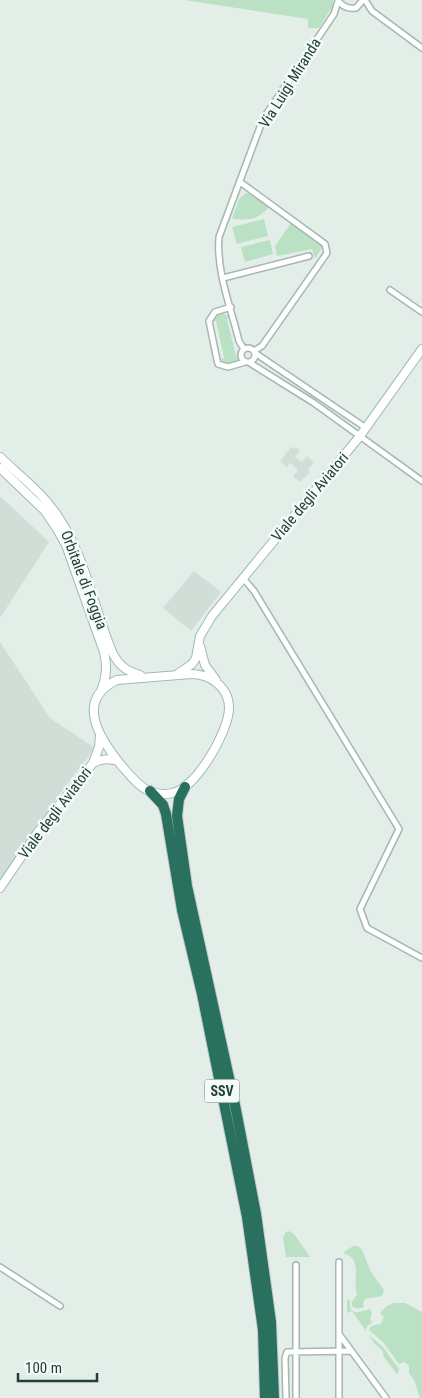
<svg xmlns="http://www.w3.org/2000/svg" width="422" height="1398" viewBox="0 0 422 1398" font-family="'Roboto Condensed',sans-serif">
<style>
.built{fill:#d1ded8}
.green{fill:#bae1c3}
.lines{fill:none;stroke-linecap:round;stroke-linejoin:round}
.street-casing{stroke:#a5b7b0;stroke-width:8}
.secondary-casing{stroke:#a0bbb1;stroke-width:10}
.highway-casing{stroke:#c1cac7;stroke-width:12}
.street{stroke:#fff;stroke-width:5}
.secondary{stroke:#fff;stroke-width:8}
.highway{stroke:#2a705f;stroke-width:10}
.labels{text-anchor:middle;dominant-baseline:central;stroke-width:5;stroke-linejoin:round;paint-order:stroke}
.shield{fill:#f4faf7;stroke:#607871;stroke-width:1}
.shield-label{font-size:14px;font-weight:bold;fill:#214137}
.street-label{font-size:15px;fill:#214137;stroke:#f4faf7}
</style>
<rect width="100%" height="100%" fill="#e3eee9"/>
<path class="built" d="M 291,447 L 294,449 L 295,447 L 300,451 L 295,457 L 302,462 L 307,456 L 314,462 L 308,470 L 310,472 L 300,482 L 293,477 L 298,470 L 290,463 L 287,467 L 280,461 Z
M 0,496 L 49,542 L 0,618 Z
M 194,571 L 221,592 L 191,631 L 163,608 Z
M 0,642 L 50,718 L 95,748 L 64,788 L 0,885 Z"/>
<path class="green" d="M 184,0 L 333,0 L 333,5 L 319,28 L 308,28 L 308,19 Z
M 246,193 L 250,194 L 269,207 C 256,221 250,220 232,219 L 239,199 Z
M 264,219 L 268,236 L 237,244 L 232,227 Z
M 291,223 L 323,246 L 315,259 L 312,249 L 277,256 L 275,246 Z
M 270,240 L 273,254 L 245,262 L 241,247 Z
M 221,313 L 230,316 L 227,319 L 236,356 L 240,357 C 237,363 230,364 224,363 L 221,359 L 224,358 L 216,321 L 212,321 L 216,316 Z
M 289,1231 L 294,1234 L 310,1257 L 286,1257 L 283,1238 L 285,1233 Z
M 353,1246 L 358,1246 L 362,1250 L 371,1272 L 384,1290 L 382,1296 L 365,1299 L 363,1304 L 364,1307 C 359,1310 348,1308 353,1300 C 354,1298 356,1296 357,1294 C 352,1281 363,1259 345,1254 L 344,1252 Z
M 347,1299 L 350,1301 C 349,1318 361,1311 370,1309 L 372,1314 L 370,1318 L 372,1323 L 367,1326 L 366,1331 L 369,1335 L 382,1346 L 399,1369 L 397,1374 L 384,1357 L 382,1350 L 375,1344 L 352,1311 L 347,1313 Z
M 394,1303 L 405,1303 L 422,1312 L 422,1398 L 420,1398 L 414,1380 L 409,1373 L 409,1365 L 404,1362 L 399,1364 L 383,1342 L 369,1330 L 371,1326 L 381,1324 L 384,1317 L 380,1313 L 387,1306 Z"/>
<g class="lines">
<g class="street-casing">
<path id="street" d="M 338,0 C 342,7 348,9 356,8 L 363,0
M 365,0 L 372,11 L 422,48
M 240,182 L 325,244 L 327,253 L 262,346 L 254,351
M 223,278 L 309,256
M 390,290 L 422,312
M 231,307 L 215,312 L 209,321 L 217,360 L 218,364 L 228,367 L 245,362
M241 355a7 7 0 1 1 14 0a7 7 0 1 1-14 0Z
M 244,349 L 239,341 C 231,308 216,271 219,237 L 263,119 L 334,14 L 338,1
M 255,353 L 366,428
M 250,363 L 314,403 L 422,481
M 243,578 L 254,591 L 399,829 L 360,909 L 367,928 L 422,958
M 0,1267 L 60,1306
M 339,1334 L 386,1398
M 286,1398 L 285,1358 L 287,1352 L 351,1351
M 296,1398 L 296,1265
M 339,1398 L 339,1262"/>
</g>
<g class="secondary-casing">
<path id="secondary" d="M 0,457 C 20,476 44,494 59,518 C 86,558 94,610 113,654 C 120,666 126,671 140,675
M 0,468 L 45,511 L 57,529 L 66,545 L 104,652 C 107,665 107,675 102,688
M 200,646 L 205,665 L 216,680
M 191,674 C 210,674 229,687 229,708 C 229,731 196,789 172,793 C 164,795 156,794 149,791 C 138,786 129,774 121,765 C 100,739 74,700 117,680 Z
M 176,675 L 192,664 L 196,658 L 200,636 L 212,616 L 360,436 L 422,349
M 93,763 C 102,759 108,758 118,761
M 0,888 L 38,832 L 93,763 L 99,747 L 100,735"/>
</g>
<g class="highway-casing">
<path id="highway" d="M 185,787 L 179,799 L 177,816 L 187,886 L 235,1105 L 256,1214 L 271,1322 L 274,1398
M 150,791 L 163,805 L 166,814 L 182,910 L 202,994 L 247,1217 L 263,1330 L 265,1398"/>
</g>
<use href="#street" class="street"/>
<use href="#secondary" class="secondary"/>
<use href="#highway" class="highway"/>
</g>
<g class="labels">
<rect class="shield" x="204.5" y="1079.5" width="35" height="23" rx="4"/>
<g class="shield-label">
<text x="222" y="1091">SSV</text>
</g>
<g class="street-label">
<text transform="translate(290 83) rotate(-58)">Via Luigi Miranda</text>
<text transform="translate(310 497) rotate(-50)">Viale degli Aviatori</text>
<text transform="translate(84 580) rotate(69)">Orbitale di Foggia</text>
<text transform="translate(55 813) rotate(-53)">Viale degli Aviatori</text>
</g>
</g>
<path d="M18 1373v8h79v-8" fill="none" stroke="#214137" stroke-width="2.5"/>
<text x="25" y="1373" font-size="15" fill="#214137" stroke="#f4faf7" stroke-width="4" paint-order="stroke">100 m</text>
</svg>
